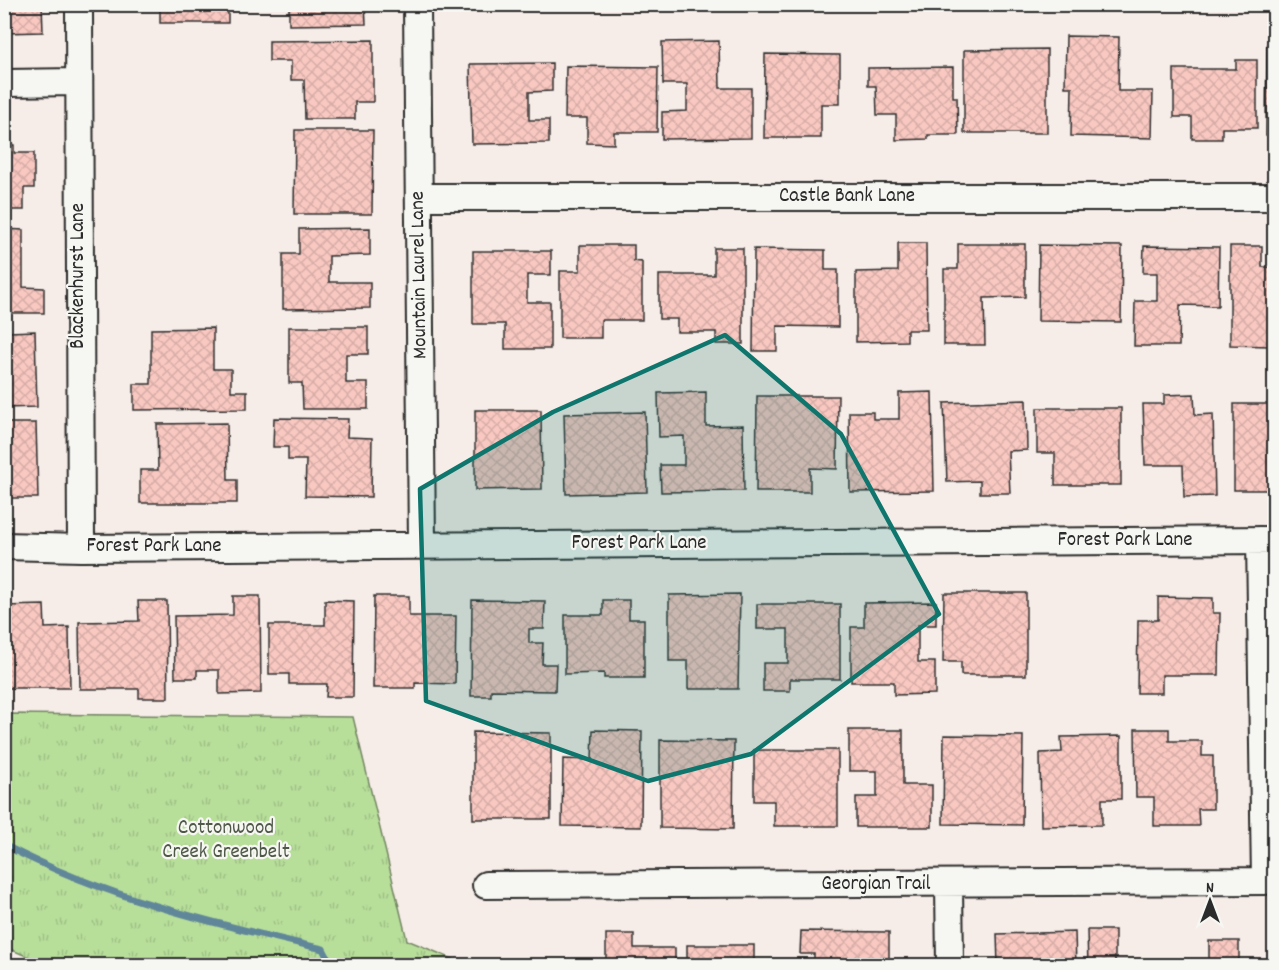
<svg xmlns="http://www.w3.org/2000/svg" width="1279" height="970" viewBox="0 0 1279 970" font-family="Dekko,sans-serif">
<style>
.park{fill:url(#park-tufts);stroke:#728562;stroke-width:1.5}
.lines{fill:none;stroke-linecap:round;stroke-linejoin:round}
.stream{stroke:#608699;stroke-width:7}
.building{fill:url(#building-cross-hatch);stroke:#2b2b2b;stroke-width:1.5}
.minor-casing{stroke:#2b2b2b;stroke-width:30}
.minor{stroke:#f6f6f2;stroke-width:26}
.marked{fill:#0f766e;fill-opacity:0.2;stroke:#0f766e;stroke-width:4.5;stroke-linejoin:round}
.labels{text-anchor:middle;dominant-baseline:central;stroke-width:4.5;stroke-linejoin:round;paint-order:stroke}
.street-label{font-size:21px;fill:#2b2b2b;stroke:#f6f6f2}
.park-label{font-size:21px;fill:#4e5847;stroke:#f6f6f2}
</style>
<defs>
<pattern id="park-tufts" width="24" height="20" patternUnits="userSpaceOnUse" patternTransform="scale(1.5)"><rect width="24" height="20" fill="#b8df9a"/><path d="M3 7l-1-3M5 7V3M7 7l1-3M15 17l-1-3M17 17v-4M19 17l1-3" fill="none" stroke="#9ec085"/></pattern>
<pattern id="building-cross-hatch" width="8" height="8" patternUnits="userSpaceOnUse" patternTransform="scale(1.5)"><rect width="8" height="8" fill="#f9c8c1"/><path d="M0 0l8 8M0 8l8-8" fill="none" stroke="#d6aca6"/></pattern>
</defs>
<rect width="100%" height="100%" fill="#f7ede8"/>
<filter id="ink" filterUnits="userSpaceOnUse"><feTurbulence type="fractalNoise" baseFrequency=".0167" numOctaves="2"/><feDisplacementMap in="SourceGraphic" scale="12" xChannelSelector="R" yChannelSelector="G"/><feConvolveMatrix kernelMatrix="1 2 1 2 8 2 1 2 1" color-interpolation-filters="sRGB"/></filter>
<g filter="url(#ink)">
<path class="park" d="M 5,714 L 353,717 L 407,940 L 467,965 L 50,966 L 5,947 Z"/>
<g class="lines">
<path class="stream" d="M 4,845 C 103,897 215,924 323,949 L 332,966"/>
</g>
<path class="building" d="M 4,4 L 42,4 L 43,32 L 4,33 Z
M 160,4 L 228,4 L 228,23 L 160,23 Z
M 289,4 L 365,4 L 366,24 L 289,25 Z
M 807,4 L 854,4 L 854,7 L 807,8 Z
M 1066,36 L 1119,37 L 1118,91 L 1153,91 L 1152,138 L 1071,136 L 1072,87 L 1065,87 Z
M 373,40 L 373,102 L 355,102 L 355,119 L 305,119 L 304,80 L 291,80 L 291,61 L 269,61 L 269,41 Z
M 719,41 L 720,88 L 751,88 L 751,138 L 662,139 L 662,112 L 687,111 L 687,84 L 663,84 L 662,42 Z
M 1267,44 L 1274,44 L 1274,135 L 1266,135 Z
M 1047,49 L 1047,133 L 964,133 L 964,50 Z
M 765,54 L 840,55 L 840,104 L 821,104 L 821,138 L 764,138 Z
M 1236,60 L 1257,60 L 1257,128 L 1222,128 L 1222,139 L 1192,139 L 1192,117 L 1174,117 L 1174,69 L 1236,69 Z
M 552,63 L 552,91 L 529,92 L 529,120 L 549,120 L 549,143 L 472,144 L 470,64 Z
M 566,66 L 658,67 L 657,132 L 614,132 L 614,144 L 587,143 L 587,118 L 565,118 Z
M 953,67 L 953,97 L 957,97 L 958,135 L 928,135 L 928,139 L 896,140 L 896,115 L 877,115 L 876,86 L 868,86 L 868,68 Z
M 295,130 L 373,130 L 372,214 L 294,214 Z
M 4,145 L 14,145 L 14,153 L 34,153 L 34,188 L 24,188 L 24,210 L 4,210 Z
M 370,228 L 370,255 L 329,256 L 329,282 L 370,282 L 370,308 L 283,309 L 283,254 L 299,254 L 299,229 Z
M 4,229 L 23,230 L 23,287 L 44,288 L 44,313 L 4,313 Z
M 898,243 L 926,243 L 927,330 L 907,330 L 907,341 L 856,342 L 856,272 L 898,271 Z
M 958,244 L 1025,244 L 1025,297 L 984,298 L 985,345 L 944,345 L 944,269 L 958,269 Z
M 580,245 L 634,245 L 634,261 L 642,262 L 642,320 L 601,320 L 601,338 L 560,338 L 560,271 L 580,271 Z
M 1039,245 L 1122,246 L 1121,322 L 1038,321 Z
M 1144,246 L 1219,247 L 1218,306 L 1180,305 L 1179,346 L 1134,346 L 1135,301 L 1157,301 L 1157,273 L 1143,273 Z
M 1230,246 L 1262,246 L 1262,267 L 1274,267 L 1274,314 L 1270,314 L 1269,346 L 1230,345 Z
M 714,248 L 743,248 L 743,344 L 716,344 L 716,332 L 677,332 L 677,319 L 659,319 L 659,275 L 714,275 Z
M 754,249 L 825,250 L 825,270 L 838,270 L 838,327 L 777,326 L 777,351 L 753,351 Z
M 473,251 L 551,251 L 551,275 L 527,275 L 527,302 L 550,302 L 550,349 L 505,349 L 505,324 L 473,324 Z
M 289,327 L 368,327 L 368,354 L 346,354 L 346,383 L 368,383 L 368,409 L 303,409 L 302,383 L 289,383 Z
M 213,328 L 213,369 L 231,369 L 231,391 L 247,391 L 247,409 L 134,410 L 134,384 L 151,384 L 151,329 Z
M 35,331 L 37,407 L 4,408 L 4,347 L 8,347 L 8,332 Z
M 706,392 L 706,426 L 743,425 L 744,491 L 661,492 L 660,465 L 684,465 L 684,436 L 659,437 L 658,393 Z
M 932,392 L 934,491 L 850,492 L 849,412 L 873,412 L 873,419 L 899,419 L 899,393 Z
M 1194,394 L 1195,415 L 1213,414 L 1215,496 L 1184,497 L 1183,465 L 1145,465 L 1143,404 L 1164,404 L 1164,395 Z
M 757,396 L 838,396 L 837,469 L 810,468 L 810,492 L 756,492 Z
M 1026,400 L 1027,450 L 1008,451 L 1010,493 L 980,493 L 980,481 L 947,482 L 944,403 Z
M 1234,404 L 1274,404 L 1274,490 L 1234,490 Z
M 1037,408 L 1121,408 L 1121,485 L 1055,485 L 1055,453 L 1037,453 Z
M 475,410 L 541,410 L 542,489 L 475,490 Z
M 645,412 L 647,492 L 566,494 L 564,414 Z
M 274,418 L 348,419 L 347,437 L 372,438 L 371,497 L 305,496 L 306,460 L 288,460 L 288,447 L 273,447 Z
M 4,423 L 36,423 L 38,498 L 4,498 Z
M 227,423 L 228,480 L 237,480 L 237,503 L 140,503 L 140,470 L 158,470 L 157,424 Z
M 944,593 L 1026,593 L 1026,675 L 961,675 L 961,662 L 943,662 Z
M 740,594 L 738,689 L 688,689 L 688,661 L 669,661 L 669,595 Z
M 233,596 L 260,596 L 261,693 L 219,694 L 219,670 L 197,670 L 197,678 L 175,678 L 174,616 L 233,615 Z
M 374,596 L 409,596 L 409,616 L 456,616 L 455,684 L 415,683 L 415,688 L 373,688 Z
M 1158,597 L 1213,598 L 1213,613 L 1220,613 L 1219,675 L 1162,675 L 1162,693 L 1137,693 L 1138,620 L 1158,620 Z
M 325,600 L 354,601 L 353,697 L 326,697 L 327,684 L 289,684 L 289,674 L 269,674 L 269,625 L 325,625 Z
M 472,600 L 545,601 L 544,629 L 529,629 L 529,643 L 543,643 L 542,664 L 556,664 L 555,691 L 491,690 L 491,696 L 471,696 Z
M 603,600 L 629,600 L 629,619 L 644,619 L 644,678 L 604,678 L 604,673 L 565,674 L 565,615 L 603,615 Z
M 138,601 L 167,601 L 168,698 L 139,698 L 139,689 L 80,689 L 79,622 L 139,621 Z
M 936,602 L 936,625 L 918,625 L 918,662 L 935,662 L 935,694 L 894,695 L 894,682 L 851,682 L 851,627 L 864,627 L 864,603 Z
M 757,604 L 840,604 L 840,679 L 790,679 L 790,691 L 763,691 L 763,663 L 788,663 L 788,629 L 757,629 Z
M 44,605 L 45,628 L 69,627 L 70,688 L 4,688 L 4,606 Z
M 1135,729 L 1169,729 L 1169,741 L 1202,741 L 1202,756 L 1213,756 L 1213,809 L 1198,809 L 1199,826 L 1154,826 L 1154,797 L 1136,797 Z
M 593,730 L 642,731 L 641,827 L 562,826 L 563,759 L 592,760 Z
M 849,730 L 903,730 L 903,785 L 932,785 L 932,827 L 856,827 L 856,797 L 877,797 L 877,771 L 849,771 Z
M 473,732 L 551,733 L 551,819 L 473,819 Z
M 944,735 L 1023,736 L 1022,825 L 943,824 Z
M 1121,736 L 1121,799 L 1102,799 L 1102,825 L 1041,826 L 1040,753 L 1062,752 L 1061,737 Z
M 660,740 L 734,741 L 733,829 L 660,828 Z
M 754,750 L 838,750 L 838,826 L 774,826 L 774,801 L 754,801 Z
M 1087,930 L 1115,930 L 1115,961 L 1170,960 L 1170,966 L 1088,966 Z
M 801,931 L 889,932 L 889,962 L 899,962 L 899,966 L 814,966 L 814,954 L 800,954 Z
M 1075,932 L 1076,966 L 998,966 L 997,934 Z
M 606,934 L 634,934 L 634,948 L 675,948 L 675,966 L 606,966 Z
M 1209,941 L 1239,941 L 1239,962 L 1266,962 L 1266,966 L 1197,966 L 1197,961 L 1209,961 Z
M 687,945 L 754,945 L 754,966 L 687,966 Z"/>
<g class="lines">
<g class="minor-casing">
<path id="minor" d="M 79,4 L 81,548
M 417,4 L 422,546
M 4,83 L 78,82
M 419,197 L 1274,197
M 4,546 L 81,548 L 1274,540
M 486,885 L 1265,881 L 1260,540
M 949,885 L 950,966"/>
</g>
<use href="#minor" class="minor"/>
</g>
</g>
<path class="marked" d="M 725,335 L 841,434 L 939,614 L 751,754 L 648,781 L 426,701 L 420,489 L 553,412 Z"/>
<g class="labels">
<g class="street-label">
<text x="847" y="197">Castle Bank Lane</text>
<text transform="translate(420 275) rotate(-91)">Mountain Laurel Lane</text>
<text transform="translate(79 276) rotate(-90)">Blackenhurst Lane</text>
<text x="1125" y="541">Forest Park Lane</text>
<text x="639" y="544">Forest Park Lane</text>
<text x="154" y="547">Forest Park Lane</text>
<text x="876" y="885">Georgian Trail</text>
</g>
<g class="park-label">
<text x="226" y="829">Cottonwood<tspan x="226" dy="24">Creek Greenbelt</tspan></text>
</g>
</g>
<rect width="1279" height="970" fill="none" stroke="#f6f6f2" stroke-width="24"/>
<rect x="12" y="12" width="1255" height="946" fill="none" stroke="#2b2b2b" stroke-width="2" filter="url(#ink)"/>
<g transform="translate(1210 901)" stroke="#f6f6f2" stroke-width="4.5" paint-order="stroke">
<path d="M0-4.5L10 22L0 15L-10 22Z" fill="#2b2b2b"/>
<text y="-9" font-size="16" font-weight="bold" text-anchor="middle" fill="#2b2b2b">N</text>
</g>
</svg>
